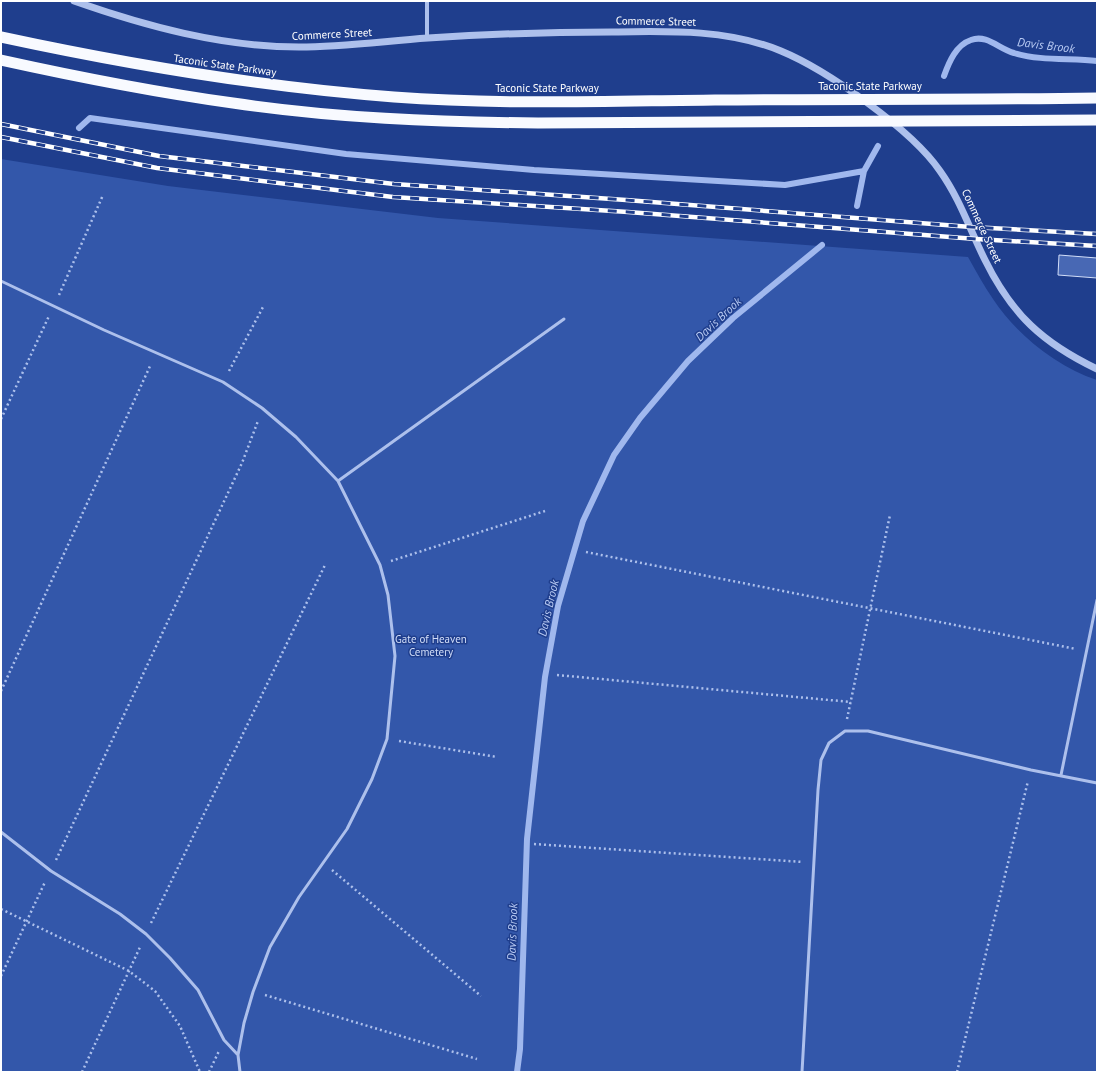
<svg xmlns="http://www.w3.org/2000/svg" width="1098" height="1073" viewBox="0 0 1098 1073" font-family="'PT Sans',sans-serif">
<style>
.green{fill:#3357aa}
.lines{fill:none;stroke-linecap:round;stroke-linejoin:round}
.stream{stroke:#a0b8ee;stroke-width:6}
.building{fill:#4868b4;stroke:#d2def9}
.path{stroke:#adc0ec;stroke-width:2.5;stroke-dasharray:2 3;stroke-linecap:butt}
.service{stroke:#adc0ec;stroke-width:3}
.minor{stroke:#adc0ec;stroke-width:4}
.tertiary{stroke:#adc0ec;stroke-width:7}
.trunk{stroke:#f8faff;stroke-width:11}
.rail-casing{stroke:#fff;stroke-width:4.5}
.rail{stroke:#1f3e8d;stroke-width:3;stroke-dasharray:9;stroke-linecap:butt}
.labels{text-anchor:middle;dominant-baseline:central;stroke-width:3;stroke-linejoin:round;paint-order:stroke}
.street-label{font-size:11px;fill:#fff;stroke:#1f3e8d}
.park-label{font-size:11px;fill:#d2def9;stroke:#1f3e8d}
.water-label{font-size:12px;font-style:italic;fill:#b8caf3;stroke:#1f3e8d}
</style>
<rect width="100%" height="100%" fill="#1f3e8d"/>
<path class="green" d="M 1,159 L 168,186 L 438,218 L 968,257 C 976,271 984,286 993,299 C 1017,335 1056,366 1097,380 L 1097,1072 L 1,1072 Z"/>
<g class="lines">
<path class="stream" d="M 944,76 C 949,62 956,45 971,40 C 987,34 999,49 1014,53 C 1040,61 1070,58 1097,61
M 79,128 L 90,118 L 346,154 L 534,170 L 785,185 L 864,171
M 857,206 L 864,171 L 878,146
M 517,1072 L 520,1049 L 527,839 L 545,677 L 558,606 L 583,521 L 614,455 L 640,418 L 688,361 L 733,318 L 822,245"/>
</g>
<path class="building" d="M 1059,255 L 1097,258 L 1097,278 L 1058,275 Z"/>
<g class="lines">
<path class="path" d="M 59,295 L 103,195
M 229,371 L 263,307
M 1,419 L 49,316
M 586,552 L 1076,649
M 391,561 L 545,511
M 557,675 L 851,702
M 1,691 L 151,364
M 847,719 L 890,515
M 399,741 L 497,757
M 534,844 L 803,862
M 56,860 L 242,463 L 258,421
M 332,870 L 481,996
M 1,909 L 129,971 L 155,991 L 180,1026 L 200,1072
M 151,923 L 325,565
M 1,976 L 45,882
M 265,995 L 477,1059
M 82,1072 L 141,945
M 209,1072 L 219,1051
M 957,1072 L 1028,781"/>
<path class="service" d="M 1,281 L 104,330 L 223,382 L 262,408 L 296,437 L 338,481 L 380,565 L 388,595 L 395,656 L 387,739 L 372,779 L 347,829 L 299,897 L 270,947 L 253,992 L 244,1023 L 238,1055 L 240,1072
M 338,481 L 564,319
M 1061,775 L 1097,600
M 1,832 L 51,871 L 120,914 L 146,934 L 170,958 L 198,990 L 224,1040 L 238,1055
M 802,1072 L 818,790 L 821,760 L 829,743 L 845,731 L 868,731 L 1031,770 L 1097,783"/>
<path class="minor" d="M 427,1 L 427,38"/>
<path class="tertiary" d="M 74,1 C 145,26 222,47 299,47 C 342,47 385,41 428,38 C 489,34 550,32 612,32 C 668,31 728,29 781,51 C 827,70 912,130 940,171 C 960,199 970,230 985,260 C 1012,315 1043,343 1097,369"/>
<path class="trunk" d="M 1,37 C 131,65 261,87 394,97 C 501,105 609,101 715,100 C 842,99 970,100 1097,98
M 1,60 C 78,77 155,92 233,103 C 334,118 436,122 538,123 L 1097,120"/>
<g class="rail-casing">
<path id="rail" d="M 1,124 L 159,156 L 394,184 L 626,200 L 971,227 L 1097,234
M 1,137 L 157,168 L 393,197 L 628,212 L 976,239 L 1097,246"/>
</g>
<use href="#rail" class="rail"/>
</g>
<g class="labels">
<g class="street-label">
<text transform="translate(656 21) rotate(1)">Commerce Street</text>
<text transform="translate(332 34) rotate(-3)">Commerce Street</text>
<text transform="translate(225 65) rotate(8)">Taconic State Parkway</text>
<text x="870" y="86">Taconic State Parkway</text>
<text x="547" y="88">Taconic State Parkway</text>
<text transform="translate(982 226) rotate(65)">Commerce Street</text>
</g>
<g class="park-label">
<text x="431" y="639">Gate of Heaven<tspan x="431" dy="13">Cemetery</tspan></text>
</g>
<g class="water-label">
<text transform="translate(1046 45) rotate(7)">Davis Brook</text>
<text transform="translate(718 319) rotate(-43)">Davis Brook</text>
<text transform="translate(548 608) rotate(-77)">Davis Brook</text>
<text transform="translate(512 932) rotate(-88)">Davis Brook</text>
</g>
</g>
<rect width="1098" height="1073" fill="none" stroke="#ffffff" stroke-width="4"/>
</svg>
